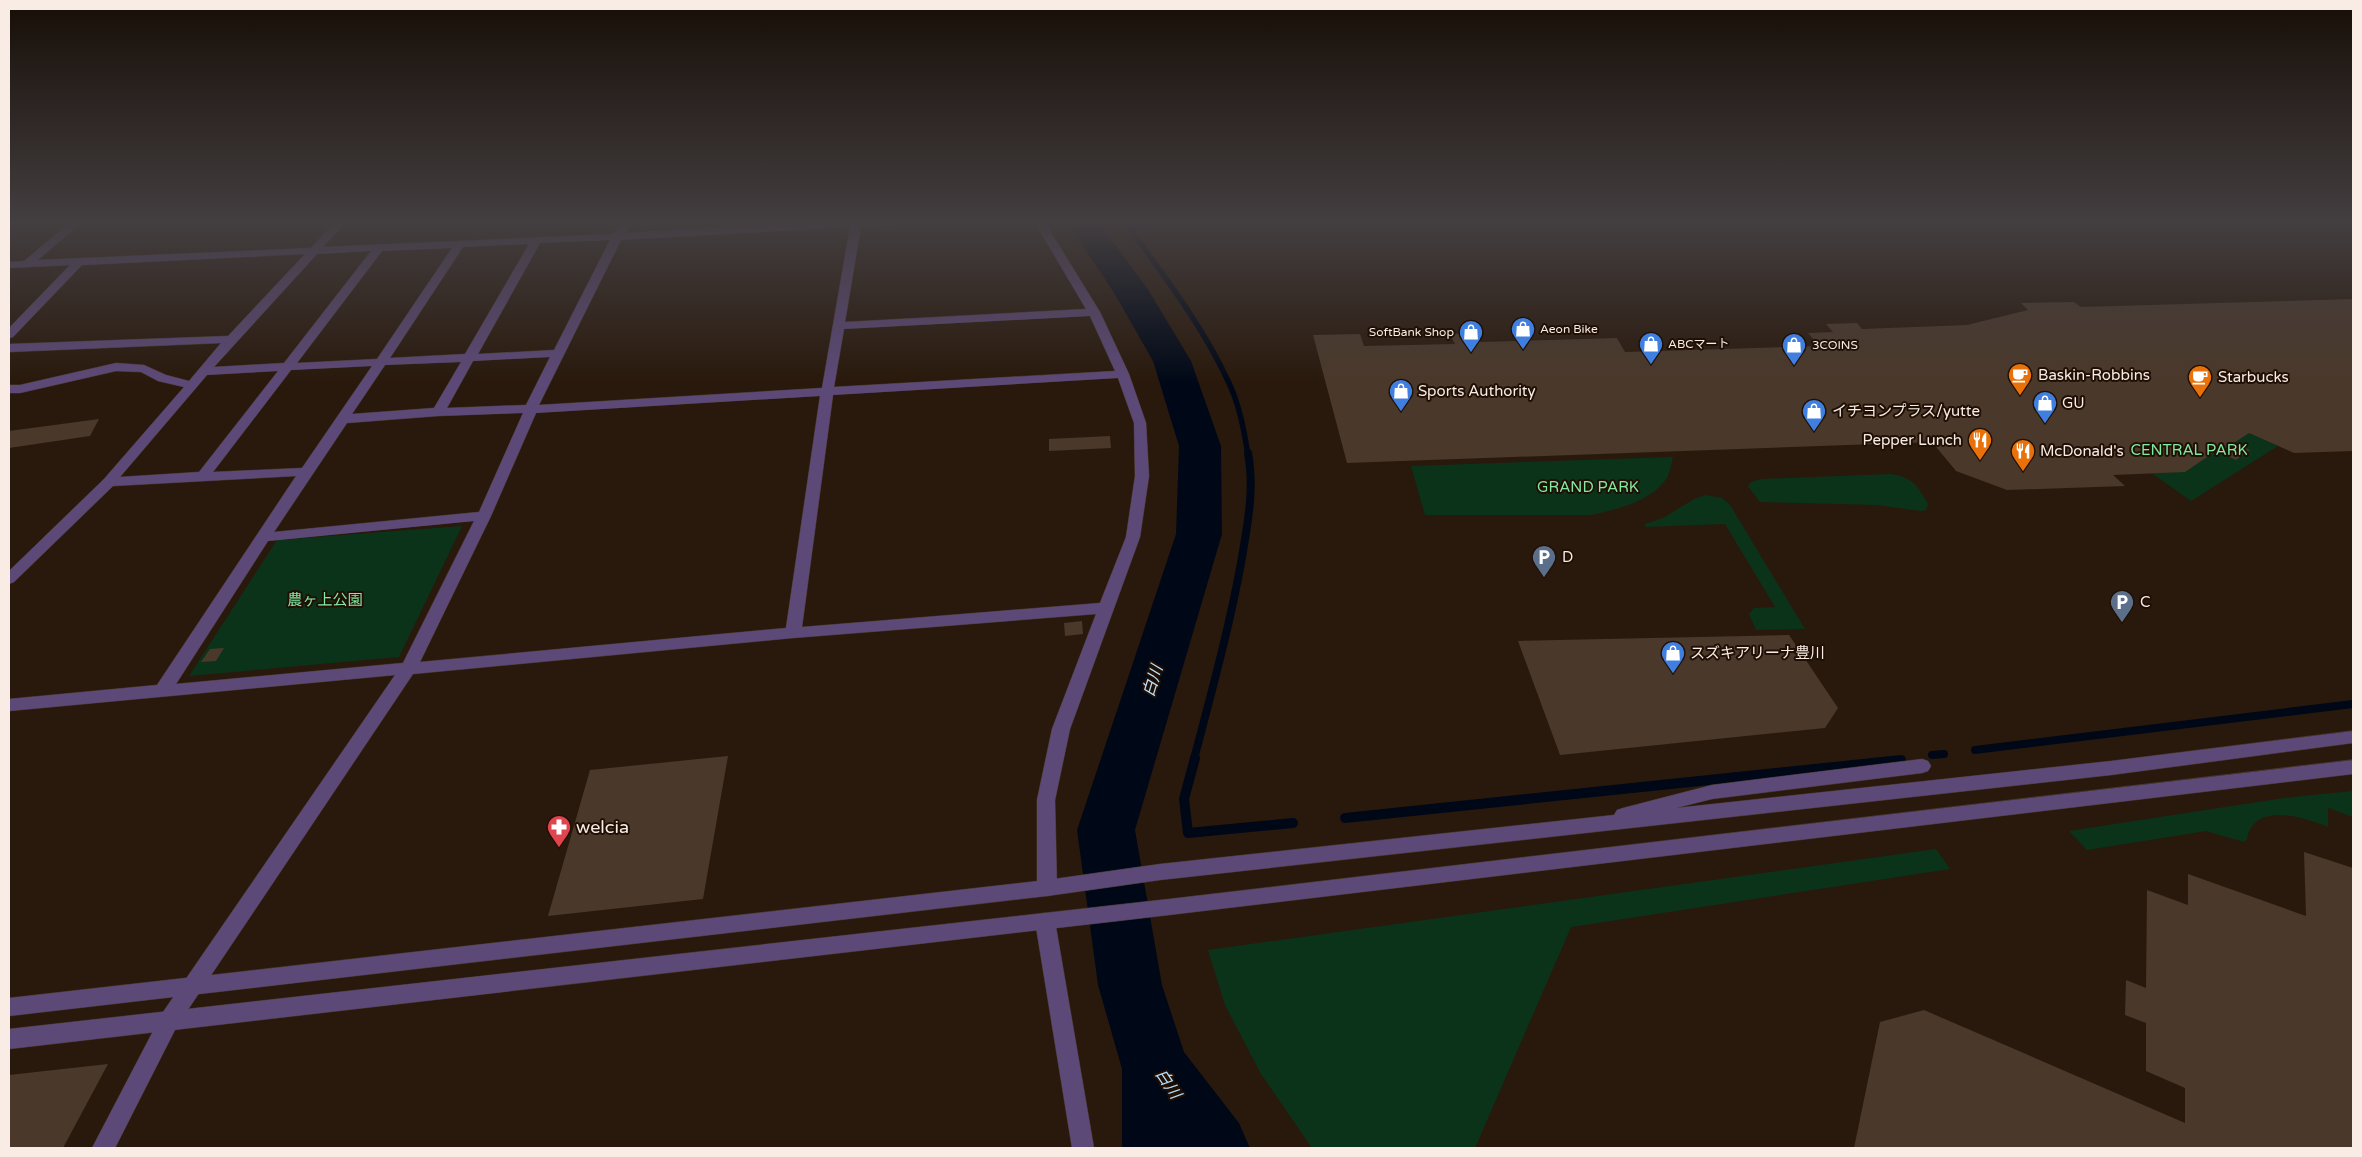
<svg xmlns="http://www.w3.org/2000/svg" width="2362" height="1157" viewBox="0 0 2362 1157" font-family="'Varela Round','Noto Sans JP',sans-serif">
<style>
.green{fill:#0b331a}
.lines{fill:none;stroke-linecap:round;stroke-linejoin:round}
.stream-far2{stroke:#000817;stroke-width:5.5}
.stream-far1{stroke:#000817;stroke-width:8}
.stream{stroke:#000817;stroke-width:10}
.river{fill:#000817;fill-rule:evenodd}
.building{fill:#4a382a}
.minor-casing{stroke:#46372a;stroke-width:1}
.tertiary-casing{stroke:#46372a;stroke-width:1}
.minor{fill:#5d4978;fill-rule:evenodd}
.tertiary{fill:#5d4978;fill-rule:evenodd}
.labels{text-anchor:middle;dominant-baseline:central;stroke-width:4;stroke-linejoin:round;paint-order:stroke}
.far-poi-label{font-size:12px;fill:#f8ece4;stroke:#1f0f04;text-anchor:start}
.poi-label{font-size:15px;fill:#f8ece4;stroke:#1f0f04;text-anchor:start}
.park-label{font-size:15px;fill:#82e9a1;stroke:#1f0f04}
.water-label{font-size:16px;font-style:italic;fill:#b8e0fc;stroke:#1f0f04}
.near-poi-label{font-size:18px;fill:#f8ece4;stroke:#1f0f04;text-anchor:start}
</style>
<rect width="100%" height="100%" fill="#29190c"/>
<path class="green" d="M 2190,406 L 2278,446 L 2191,501 L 2067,413 Z
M 1673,457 C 1671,465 1670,475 1664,482 C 1648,502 1615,510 1591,515 L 1425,515 L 1411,466 Z
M 1891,474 C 1912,477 1918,486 1928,504 L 1926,510 L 1921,511 L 1877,505 L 1760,502 L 1748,486 L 1751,482 L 1762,479 Z
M 1706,495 L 1722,498 L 1730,505 L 1805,629 L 1756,630 L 1749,614 L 1754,608 L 1775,607 L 1725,524 L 1645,527 L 1645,524 L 1663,518 L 1694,499 Z
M 462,526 L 399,657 L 189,676 L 277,540 Z
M 2353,791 L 2353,817 L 2328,808 L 2328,827 C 2304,817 2254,801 2247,839 L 2244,842 L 2206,831 L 2087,850 L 2069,831 L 2284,798 Z
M 1936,849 L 1950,869 L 1571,927 L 1475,1148 L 1312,1148 L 1261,1074 L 1225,1005 L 1208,950 Z"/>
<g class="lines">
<path class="stream-far2" d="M 1248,455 C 1244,430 1239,403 1228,381 C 1202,325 1164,276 1128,226 L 1275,221"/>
<path class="stream-far1" d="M 1975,750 L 2353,704
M 1932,755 L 1944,754
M 1194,759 C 1211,694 1229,629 1241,563 C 1247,527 1255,490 1248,453"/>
<path class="stream" d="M 1195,758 L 1184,799 L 1188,833 L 1293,823
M 1345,818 L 1901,760"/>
<path class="river" d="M 1066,221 L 1098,221 L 1149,291 L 1191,361 L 1221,446 L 1222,534 L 1135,830 L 1162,985 L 1184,1052 L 1239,1123 L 1250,1148 L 1122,1148 L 1122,1069 L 1098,985 L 1077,830 L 1176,534 L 1179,446 L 1153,361 L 1113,291 Z"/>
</g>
<path class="building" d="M 2353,299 L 2353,451 L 2294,453 L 2249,433 L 2234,443 L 2250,450 L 2236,460 L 2216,451 L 2185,472 L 2113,475 L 2125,486 L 2007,490 L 1956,471 L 1932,442 L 1347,463 L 1313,335 L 1360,334 L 1364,346 L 1455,344 L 1450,334 L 1475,333 L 1480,342 L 1617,338 L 1625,352 L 1819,346 L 1808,333 L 1833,332 L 1826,324 L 1857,323 L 1862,329 L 1967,325 L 2028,310 L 2021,303 L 2074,302 L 2081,307 Z
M 99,419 L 90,436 L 9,448 L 9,431 Z
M 1110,436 L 1111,448 L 1049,451 L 1049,439 Z
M 1082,621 L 1083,634 L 1065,636 L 1064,623 Z
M 1789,635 L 1838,708 L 1825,728 L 1560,755 L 1518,641 Z
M 224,648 L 216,661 L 201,662 L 210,649 Z
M 728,756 L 703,899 L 548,916 L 590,770 Z
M 2304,852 L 2353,868 L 2353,1148 L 1854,1148 L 1880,1022 L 1924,1010 L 2185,1123 L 2185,1088 L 2146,1071 L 2146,1023 L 2125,1015 L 2126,980 L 2146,988 L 2147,890 L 2188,905 L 2188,874 L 2306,916 Z
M 108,1064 L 63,1148 L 9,1148 L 9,1075 Z"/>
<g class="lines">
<g class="minor-casing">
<path id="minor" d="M 72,221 L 83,221 L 38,260 L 311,248 L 336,221 L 347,221 L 323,247 L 614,234 L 623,221 L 633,221 L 625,233 L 844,221 L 903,221 L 898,224 L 861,226 L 845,322 L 1086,309 L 1034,221 L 1044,221 L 1100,312 L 1129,374 L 1146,423 L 1149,476 L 1140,537 L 1070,729 L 1055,800 L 1057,888 L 1054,894 L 1047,896 L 1040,894 L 1037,888 L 1037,800 L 1052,729 L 1096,614 L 793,638 L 413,674 L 177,1026 L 115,1148 L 92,1148 L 163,1012 L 395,675 L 9,711 L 9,699 L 157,685 L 296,476 L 113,486 L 14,582 L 9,584 L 9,571 L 104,479 L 184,387 L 158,381 L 141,372 L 116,371 L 20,393 L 9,393 L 9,385 L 20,385 L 116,363 L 144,365 L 166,375 L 189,381 L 221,343 L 9,352 L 9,344 L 228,336 L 305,254 L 82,265 L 13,337 L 9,338 L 9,328 L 70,265 L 9,268 L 9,262 L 24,261 ZM 850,227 L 822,388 L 539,405 L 621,240 ZM 610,240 L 554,350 L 478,354 L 540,243 ZM 529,244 L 465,354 L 390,358 L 463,247 ZM 452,248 L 377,359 L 297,363 L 382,251 ZM 371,251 L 284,363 L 214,367 L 317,254 ZM 1090,316 L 1115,371 L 834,387 L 844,329 ZM 550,357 L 526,405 L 447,408 L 473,361 ZM 461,362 L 434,408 L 352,414 L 385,365 ZM 372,366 L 302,468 L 213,472 L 291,370 ZM 278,371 L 199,472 L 120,477 L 207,375 ZM 1118,378 L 1134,423 L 1135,476 L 1126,537 L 1100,603 L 802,627 L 833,395 ZM 820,396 L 786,628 L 420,662 L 491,516 L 536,413 ZM 523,413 L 479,512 L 274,532 L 347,423 L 438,416 ZM 474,521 L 403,663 L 176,684 L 268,541 Z
M 1045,913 L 1052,915 L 1055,921 L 1094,1148 L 1072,1148 L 1035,921 L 1038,915 Z"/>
</g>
<g class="tertiary-casing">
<path id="tertiary" d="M 2353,731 L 2353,743 L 2111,775 L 1160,880 L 1047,896 L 9,1016 L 9,998 L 1047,880 L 1160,864 L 1614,815 L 1617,810 L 1623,808 L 1712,785 L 1922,759 L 1928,761 L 1931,766 L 1928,771 L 1922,773 L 1712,799 L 1676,808 L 2111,761 Z
M 2353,760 L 2353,774 L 1169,915 L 9,1049 L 9,1029 L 1169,899 Z"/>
</g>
<use href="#minor" class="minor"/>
<use href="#tertiary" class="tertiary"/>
</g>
<linearGradient id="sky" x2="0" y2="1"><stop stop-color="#170e07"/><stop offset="0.58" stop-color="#433e40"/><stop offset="1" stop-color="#433e40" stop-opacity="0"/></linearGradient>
<rect width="2362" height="383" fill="url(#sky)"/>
<defs>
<g id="shop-pin" transform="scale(1.25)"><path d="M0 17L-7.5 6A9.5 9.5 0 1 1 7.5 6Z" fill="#3f7fe0" stroke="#1f0f04"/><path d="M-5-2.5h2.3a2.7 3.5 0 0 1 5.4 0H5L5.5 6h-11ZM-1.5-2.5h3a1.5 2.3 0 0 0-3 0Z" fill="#fff"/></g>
<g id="cafe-pin" transform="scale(1.25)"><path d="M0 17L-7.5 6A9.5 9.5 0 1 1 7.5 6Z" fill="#e8710a" stroke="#1f0f04"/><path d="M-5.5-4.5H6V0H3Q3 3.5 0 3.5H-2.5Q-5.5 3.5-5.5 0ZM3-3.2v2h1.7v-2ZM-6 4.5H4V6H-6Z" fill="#fff"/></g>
<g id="restaurant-pin" transform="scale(1.25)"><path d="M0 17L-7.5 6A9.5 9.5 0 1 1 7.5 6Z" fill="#e8710a" stroke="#1f0f04"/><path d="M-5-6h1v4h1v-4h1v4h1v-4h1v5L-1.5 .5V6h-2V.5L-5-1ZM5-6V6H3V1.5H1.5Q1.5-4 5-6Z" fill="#fff"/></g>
<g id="parking-pin" transform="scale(1.25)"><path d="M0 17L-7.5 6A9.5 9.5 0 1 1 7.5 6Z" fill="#5c6f8a" stroke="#1f0f04"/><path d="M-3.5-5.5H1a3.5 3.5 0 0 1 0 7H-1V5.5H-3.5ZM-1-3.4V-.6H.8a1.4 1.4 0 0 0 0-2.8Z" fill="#fff"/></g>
<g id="pharmacy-pin" transform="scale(1.25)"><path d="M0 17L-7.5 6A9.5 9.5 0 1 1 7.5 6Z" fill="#e0444e" stroke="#1f0f04"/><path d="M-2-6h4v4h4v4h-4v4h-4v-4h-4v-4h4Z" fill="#fff"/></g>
</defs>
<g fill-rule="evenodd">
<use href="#shop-pin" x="1523" y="329"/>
<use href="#shop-pin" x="1471" y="332"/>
<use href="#shop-pin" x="1651" y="344"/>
<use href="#shop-pin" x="1794" y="345"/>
<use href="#cafe-pin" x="2020" y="375"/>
<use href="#cafe-pin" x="2200" y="377"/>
<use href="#shop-pin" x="1401" y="391"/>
<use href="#shop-pin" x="2045" y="403"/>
<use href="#shop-pin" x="1814" y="411"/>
<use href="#restaurant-pin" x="1980" y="440"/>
<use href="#restaurant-pin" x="2023" y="451"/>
<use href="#parking-pin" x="1544" y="557"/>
<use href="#parking-pin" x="2122" y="602"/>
<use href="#shop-pin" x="1673" y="653"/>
<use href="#pharmacy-pin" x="559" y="827"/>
</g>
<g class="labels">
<g class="far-poi-label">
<text x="1540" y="329">Aeon Bike</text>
<text x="1454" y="332" text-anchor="end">SoftBank Shop</text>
<text x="1668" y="344">ABCマート</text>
<text x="1812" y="345">3COINS</text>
</g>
<g class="poi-label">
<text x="2038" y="375">Baskin-Robbins</text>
<text x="2218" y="377">Starbucks</text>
<text x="1418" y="391">Sports Authority</text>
<text x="2062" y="403">GU</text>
<text x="1832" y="411">イチヨンプラス/yutte</text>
<text x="1962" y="440" text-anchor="end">Pepper Lunch</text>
<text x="2040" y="451">McDonald's</text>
<text x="1562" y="557">D</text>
<text x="2140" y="602">C</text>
<text x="1690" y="653">スズキアリーナ豊川</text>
</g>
<g class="park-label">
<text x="2189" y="450">CENTRAL PARK</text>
<text x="1588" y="487">GRAND PARK</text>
<text x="325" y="600">農ヶ上公園</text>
</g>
<g class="water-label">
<text transform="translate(1153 681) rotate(-73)">白川</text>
<text transform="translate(1168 1084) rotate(56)">白川</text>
</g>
<g class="near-poi-label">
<text x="576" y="827">welcia</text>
</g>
</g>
<rect width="2362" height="1157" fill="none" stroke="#f8ece4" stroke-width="20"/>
</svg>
